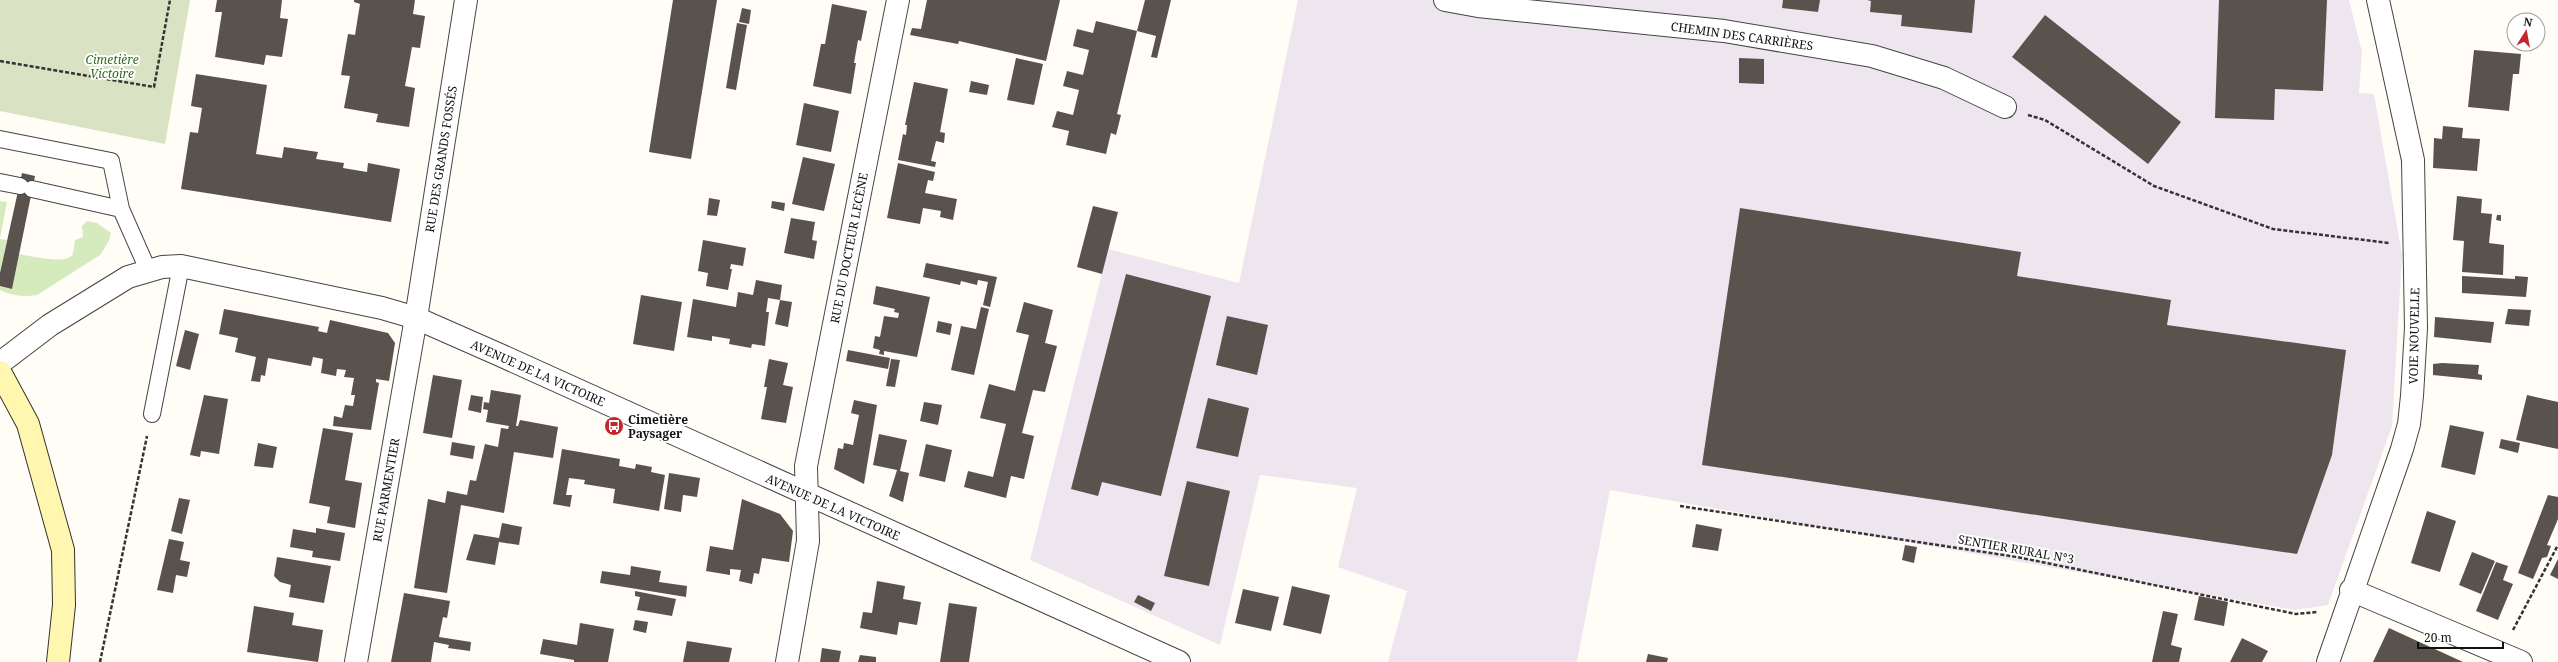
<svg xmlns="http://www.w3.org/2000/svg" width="2558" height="662" viewBox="0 0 2558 662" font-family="'Noto Serif',serif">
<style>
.industrial{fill:#eee6ef}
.green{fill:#d5ebbd}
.cemetery{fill:#d9e3c4}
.building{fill:#5a524d}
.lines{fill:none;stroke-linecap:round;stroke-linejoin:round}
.service-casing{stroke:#444;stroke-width:18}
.minor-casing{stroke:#444;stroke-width:24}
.tertiary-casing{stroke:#444;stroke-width:24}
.secondary-casing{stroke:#333;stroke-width:24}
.path{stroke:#333;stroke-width:2.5;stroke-dasharray:4 2;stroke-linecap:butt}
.service{stroke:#fff;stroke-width:16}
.minor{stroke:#fff;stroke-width:22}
.tertiary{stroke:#fff;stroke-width:22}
.secondary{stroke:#fff6b0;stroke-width:22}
.labels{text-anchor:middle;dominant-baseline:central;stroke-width:4;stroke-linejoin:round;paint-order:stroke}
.street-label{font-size:12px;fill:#111;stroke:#fff}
.park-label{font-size:12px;font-style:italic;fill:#2f6b1f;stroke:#fff}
.poi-label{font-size:12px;font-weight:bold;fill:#111;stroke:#fff;text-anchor:start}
</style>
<rect width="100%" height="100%" fill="#fffdf5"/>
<path class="industrial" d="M 1298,0 L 2349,0 L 2362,52 L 2359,93 L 2374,94 L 2402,255 L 2392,426 L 2328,605 L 2295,610 L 1610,490 L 1577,662 L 1388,662 L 1407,591 L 1338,567 L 1357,488 L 1260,475 L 1220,645 L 1030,560 L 1108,249 L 1239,283 Z"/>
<path class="green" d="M 0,201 L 7,202 L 0,238 Z
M 87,221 L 97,223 L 111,233 L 109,241 L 100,255 L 37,295 C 23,297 12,296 0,290 L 0,286 L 12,289 L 19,254 C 30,256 70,266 73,253 C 74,249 74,245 75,240 L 83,237 L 82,226 Z
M 0,239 L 7,240 L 0,273 Z"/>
<path class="cemetery" d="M 0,0 L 190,0 L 165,144 L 0,111 Z"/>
<path class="building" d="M 217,0 L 282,0 L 280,18 L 288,19 L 282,57 L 266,55 L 264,65 L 215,57 L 222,12 L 215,12 Z
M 354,0 L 415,0 L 413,14 L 425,16 L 420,48 L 412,47 L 405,86 L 415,88 L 409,127 L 376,122 L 378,114 L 344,108 L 350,76 L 341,75 L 348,34 L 355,35 L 360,4 L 354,2 Z
M 673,0 L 717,0 L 691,159 L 649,152 Z
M 927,0 L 1060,0 L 1046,61 L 959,41 L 958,44 L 910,35 L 912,28 L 921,29 Z
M 1145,0 L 1171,0 L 1157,58 L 1151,57 L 1156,36 L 1137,31 Z
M 1783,0 L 1820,0 L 1818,12 L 1782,8 Z
M 1867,0 L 1975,0 L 1972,33 L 1901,26 L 1902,15 L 1870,12 L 1871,1 Z
M 2219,0 L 2327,0 L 2323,91 L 2275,89 L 2274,120 L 2215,118 Z
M 832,4 L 867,11 L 861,41 L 858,40 L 854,63 L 856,63 L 851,94 L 813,86 L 821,44 L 825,44 Z
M 742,8 L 751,10 L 749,24 L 739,22 Z
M 2045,15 L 2181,122 L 2148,164 L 2012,57 Z
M 1096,21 L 1137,31 L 1117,114 L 1121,115 L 1116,135 L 1111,133 L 1106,154 L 1066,145 L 1069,131 L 1052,127 L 1057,111 L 1073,115 L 1079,90 L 1063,86 L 1067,71 L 1083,75 L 1089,50 L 1073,46 L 1077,29 L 1093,33 Z
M 737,23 L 747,25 L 736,90 L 726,88 Z
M 2474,50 L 2521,54 L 2519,74 L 2513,74 L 2509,111 L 2468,107 Z
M 1016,58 L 1043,64 L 1034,105 L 1007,100 Z
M 1739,58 L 1764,59 L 1764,84 L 1739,83 Z
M 196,74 L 267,85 L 256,154 L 282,158 L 284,147 L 318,152 L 316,159 L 344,163 L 343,168 L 367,172 L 368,163 L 400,169 L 391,222 L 181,189 L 190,132 L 198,133 L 202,108 L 191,106 Z
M 971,81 L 989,85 L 987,95 L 969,92 Z
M 914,82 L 948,89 L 940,132 L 945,133 L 944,143 L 936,141 L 931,161 L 936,162 L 935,167 L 898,160 L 903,134 L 906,135 L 907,125 L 905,125 Z
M 804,103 L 839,111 L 831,152 L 796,145 Z
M 2443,126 L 2463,128 L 2462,138 L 2480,139 L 2477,171 L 2433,168 L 2434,138 L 2442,139 Z
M 803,157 L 835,164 L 824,211 L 792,204 Z
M 898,163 L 935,172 L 933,181 L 928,180 L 925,193 L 957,199 L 953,220 L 940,217 L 941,211 L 923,208 L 920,224 L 887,218 Z
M 22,173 L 35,176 L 12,289 L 0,286 L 0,273 Z
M 2457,196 L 2482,199 L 2481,213 L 2492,214 L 2489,243 L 2504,245 L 2503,275 L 2462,272 L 2464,241 L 2453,240 Z
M 709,198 L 720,200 L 717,216 L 707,215 Z
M 772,201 L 785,203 L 784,211 L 771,208 Z
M 1093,206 L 1118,212 L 1102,274 L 1077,267 Z
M 1740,208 L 2021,252 L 2017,276 L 2171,300 L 2167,325 L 2346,350 L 2332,455 L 2297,554 L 1702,465 Z
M 2497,215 L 2501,215 L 2501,221 L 2496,220 Z
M 791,218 L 815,222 L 812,240 L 817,241 L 814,259 L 784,253 Z
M 703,240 L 746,248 L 743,266 L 731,264 L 730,269 L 732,269 L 728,290 L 706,286 L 708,273 L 698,271 Z
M 926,263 L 997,277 L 990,307 L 983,305 L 988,282 L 978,280 L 977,285 L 961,281 L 960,285 L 923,277 Z
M 1126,274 L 1211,296 L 1161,496 L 1102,482 L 1098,496 L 1071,489 Z
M 2462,276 L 2515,279 L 2515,276 L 2528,277 L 2526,297 L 2462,293 Z
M 756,280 L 782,285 L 780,300 L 768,298 L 766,312 L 769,312 L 765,346 L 752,344 L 751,348 L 729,344 L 730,339 L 712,336 L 712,341 L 687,337 L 693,299 L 736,307 L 738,292 L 753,295 Z
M 876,286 L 930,297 L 917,357 L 884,351 L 884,355 L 879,354 L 880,350 L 873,348 L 875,336 L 880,337 L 884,316 L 898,318 L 899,313 L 894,312 L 895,309 L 873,304 Z
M 641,295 L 682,302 L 674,351 L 633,344 Z
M 780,300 L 792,302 L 788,327 L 775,324 Z
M 1024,302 L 1053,310 L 1045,343 L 1057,346 L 1045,392 L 1033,390 L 1022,433 L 1034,436 L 1024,479 L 1011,476 L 1006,498 L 964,487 L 968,471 L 993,477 L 1006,424 L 980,418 L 989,384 L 1015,391 L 1029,335 L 1016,332 Z
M 981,307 L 989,309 L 974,375 L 951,370 L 961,326 L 976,329 Z
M 224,309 L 319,327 L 318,331 L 327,333 L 330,320 L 388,333 L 395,343 L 389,381 L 376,379 L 376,382 L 379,383 L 371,430 L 333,426 L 334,416 L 342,418 L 345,405 L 353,406 L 355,395 L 351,395 L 354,378 L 344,377 L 346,370 L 337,369 L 336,376 L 321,373 L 323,359 L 313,357 L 311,366 L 268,358 L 265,376 L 261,375 L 260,382 L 251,381 L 256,357 L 235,352 L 238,338 L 219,334 Z
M 2508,309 L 2531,310 L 2529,326 L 2505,324 Z
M 1227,316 L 1268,325 L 1257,375 L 1216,365 Z
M 2435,317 L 2494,322 L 2491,343 L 2434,337 Z
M 938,321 L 952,324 L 950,335 L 936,332 Z
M 185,330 L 199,334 L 190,370 L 176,366 Z
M 848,350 L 890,358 L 888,369 L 846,361 Z
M 769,359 L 788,363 L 783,385 L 793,387 L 786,423 L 761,419 L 767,387 L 764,387 Z
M 891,359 L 900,360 L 895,387 L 886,386 Z
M 2442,363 L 2479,365 L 2478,374 L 2482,375 L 2482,380 L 2433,375 L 2433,364 Z
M 433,375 L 462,380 L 452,438 L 423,433 Z
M 491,390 L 521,395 L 516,426 L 518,426 L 520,420 L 558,427 L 553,458 L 514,452 L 504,513 L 461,505 L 447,593 L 414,588 L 428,499 L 445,503 L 447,491 L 467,495 L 470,480 L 476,481 L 485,444 L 498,447 L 501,428 L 508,429 L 509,426 L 486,422 L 488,410 L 483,409 L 484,402 L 489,403 Z
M 204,395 L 228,399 L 219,454 L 201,451 L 200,457 L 190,455 Z
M 471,395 L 483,397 L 481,413 L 468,410 Z
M 2527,395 L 2558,402 L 2558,449 L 2516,440 Z
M 1208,398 L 1249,408 L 1238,457 L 1196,448 Z
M 854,400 L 877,405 L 864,484 L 834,469 L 838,448 L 843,449 L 844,443 L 853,445 L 859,415 L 851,413 Z
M 924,402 L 942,405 L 938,425 L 920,421 Z
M 2450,425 L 2484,432 L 2475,475 L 2441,467 Z
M 323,428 L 353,433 L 345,480 L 362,483 L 355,528 L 327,523 L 330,507 L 309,503 Z
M 879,434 L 907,440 L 900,471 L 909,473 L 903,502 L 889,496 L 897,470 L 873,465 Z
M 2501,439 L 2520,443 L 2518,453 L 2499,448 Z
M 452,442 L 475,446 L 473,459 L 450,455 Z
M 258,443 L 277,447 L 273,468 L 254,466 Z
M 926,444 L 952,450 L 945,482 L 919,476 Z
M 562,449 L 620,459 L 619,466 L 635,469 L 636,464 L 652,467 L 651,472 L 665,475 L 659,511 L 613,503 L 615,489 L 584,484 L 585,480 L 569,478 L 566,495 L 572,495 L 570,507 L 553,504 Z
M 669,473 L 700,478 L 697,497 L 683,495 L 681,512 L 664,509 Z
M 1187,481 L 1230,491 L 1209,586 L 1164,576 Z
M 2548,495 L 2558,497 L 2558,519 L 2547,545 L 2551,546 L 2547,557 L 2542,558 L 2533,579 L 2518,573 Z
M 179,498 L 190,500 L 182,534 L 171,531 Z
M 742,499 L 780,514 L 793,531 L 789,562 L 762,558 L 759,574 L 754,573 L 752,584 L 739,581 L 741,570 L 730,569 L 730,575 L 706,571 L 710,546 L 733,550 Z
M 2427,511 L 2456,521 L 2440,572 L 2411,563 Z
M 502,523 L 522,527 L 519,545 L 499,542 L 495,565 L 466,560 L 474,534 L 499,538 Z
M 1696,524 L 1722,529 L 1718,551 L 1692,547 Z
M 316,528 L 345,533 L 340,561 L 312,557 L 313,551 L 290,547 L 293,529 L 316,533 Z
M 169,539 L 184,542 L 180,560 L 190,562 L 187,577 L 176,575 L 173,593 L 157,590 Z
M 1905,545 L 1917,547 L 1914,563 L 1902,560 Z
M 2472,552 L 2495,561 L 2481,594 L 2459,585 Z
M 277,557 L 331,566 L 324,603 L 289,597 L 291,585 L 280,582 L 274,576 Z
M 2558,559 L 2558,579 L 2550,575 Z
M 2496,562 L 2508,566 L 2503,580 L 2513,584 L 2498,620 L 2476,611 Z
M 631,566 L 661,571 L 659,582 L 687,586 L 686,597 L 600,583 L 602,571 L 630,575 Z
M 877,581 L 905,586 L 903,599 L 921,602 L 917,625 L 899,622 L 897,635 L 860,628 L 863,612 L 872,613 Z
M 1292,586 L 1330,595 L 1321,634 L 1283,625 Z
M 1243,589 L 1279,597 L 1271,631 L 1235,623 Z
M 635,591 L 676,599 L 672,616 L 637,610 L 640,597 L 635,596 Z
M 404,593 L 450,601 L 447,618 L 443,617 L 439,637 L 471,642 L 470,651 L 448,648 L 449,645 L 434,642 L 431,662 L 391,662 Z
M 1138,595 L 1155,603 L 1151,611 L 1134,602 Z
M 2199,596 L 2228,602 L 2224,626 L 2194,620 Z
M 949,603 L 977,607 L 969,662 L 940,662 Z
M 254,606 L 294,613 L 292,625 L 323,630 L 318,662 L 247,652 Z
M 2163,611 L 2178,614 L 2171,645 L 2182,648 L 2179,662 L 2152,662 Z
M 635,620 L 648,622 L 646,633 L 633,630 Z
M 580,623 L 614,629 L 608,662 L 574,662 L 574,660 L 540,654 L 543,639 L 577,645 Z
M 2389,628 L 2463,662 L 2373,662 Z
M 2242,638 L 2268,651 L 2262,662 L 2230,662 Z
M 687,641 L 732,648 L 729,662 L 683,662 Z
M 822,648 L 841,651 L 839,662 L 820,662 Z
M 1648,654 L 1668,658 L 1667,662 L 1646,662 Z
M 860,655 L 876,657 L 876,662 L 858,662 Z"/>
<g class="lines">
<g class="service-casing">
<path id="service" d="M 0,139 L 111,161 L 121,209 L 148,270
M 0,182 L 20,186
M 32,189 L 121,209
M 152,414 L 181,266"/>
</g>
<g class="minor-casing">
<path id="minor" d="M 1445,0 L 1478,6 L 1724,31 L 1872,56 L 1944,78 L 2005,107
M 2351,590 L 2521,662
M 356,662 L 416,318 L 466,0
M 787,662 L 808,541 L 806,466 L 898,0
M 2328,662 L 2402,449 L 2409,424 L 2412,396 L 2416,328 L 2413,160 L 2378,0"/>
</g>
<g class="tertiary-casing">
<path id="tertiary" d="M 0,363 L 50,325 L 128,277 L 162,267 L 181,266 L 382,308 L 416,318 L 500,355 L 1179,662"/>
</g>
<g class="secondary-casing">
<path id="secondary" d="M 0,372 L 28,424 L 63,550 L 64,605 L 58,662"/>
</g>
<path class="path" d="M 0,61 L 154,87 L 170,0
M 2028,115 L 2045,120 L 2154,186 L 2273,229 L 2389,243
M 1680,506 L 2017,557 L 2296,614 L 2317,612
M 2513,630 L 2558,545
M 100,662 L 147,436"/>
<use href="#service" class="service"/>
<use href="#minor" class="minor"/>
<use href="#tertiary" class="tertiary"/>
<use href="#secondary" class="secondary"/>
</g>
<defs>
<g id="bus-disc" transform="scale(1)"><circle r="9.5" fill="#c4262e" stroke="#fff"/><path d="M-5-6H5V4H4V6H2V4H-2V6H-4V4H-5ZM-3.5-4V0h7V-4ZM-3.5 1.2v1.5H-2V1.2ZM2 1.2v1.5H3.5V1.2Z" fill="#fff"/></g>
</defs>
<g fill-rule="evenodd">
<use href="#bus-disc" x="614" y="426"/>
</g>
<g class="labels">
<g class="street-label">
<text transform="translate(1742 36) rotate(8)">CHEMIN DES CARRIÈRES</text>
<text transform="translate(441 159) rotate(-81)">RUE DES GRANDS FOSSÉS</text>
<text transform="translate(849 248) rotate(-79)">RUE DU DOCTEUR LECÈNE</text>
<text transform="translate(2414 336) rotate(-89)">VOIE NOUVELLE</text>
<text transform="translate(538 373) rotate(24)">AVENUE DE LA VICTOIRE</text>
<text transform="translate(386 490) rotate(-80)">RUE PARMENTIER</text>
<text transform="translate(833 507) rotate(24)">AVENUE DE LA VICTOIRE</text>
<text transform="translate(2016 549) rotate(10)">SENTIER RURAL N°3</text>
</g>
<g class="park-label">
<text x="112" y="59">Cimetière<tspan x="112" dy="14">Victoire</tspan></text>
</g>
<g class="poi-label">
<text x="628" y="419">Cimetière<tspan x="628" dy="14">Paysager</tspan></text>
</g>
</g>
<g transform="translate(2526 32) rotate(11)"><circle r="19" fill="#ffffff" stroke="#a0a0a0"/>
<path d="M0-3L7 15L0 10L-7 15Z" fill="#c4262e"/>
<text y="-6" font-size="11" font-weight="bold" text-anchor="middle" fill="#111111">N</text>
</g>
<path d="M2418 642v6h85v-6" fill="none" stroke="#111111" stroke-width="2"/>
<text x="2424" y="642" font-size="12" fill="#111111" stroke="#ffffff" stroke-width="3" paint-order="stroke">20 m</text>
</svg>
